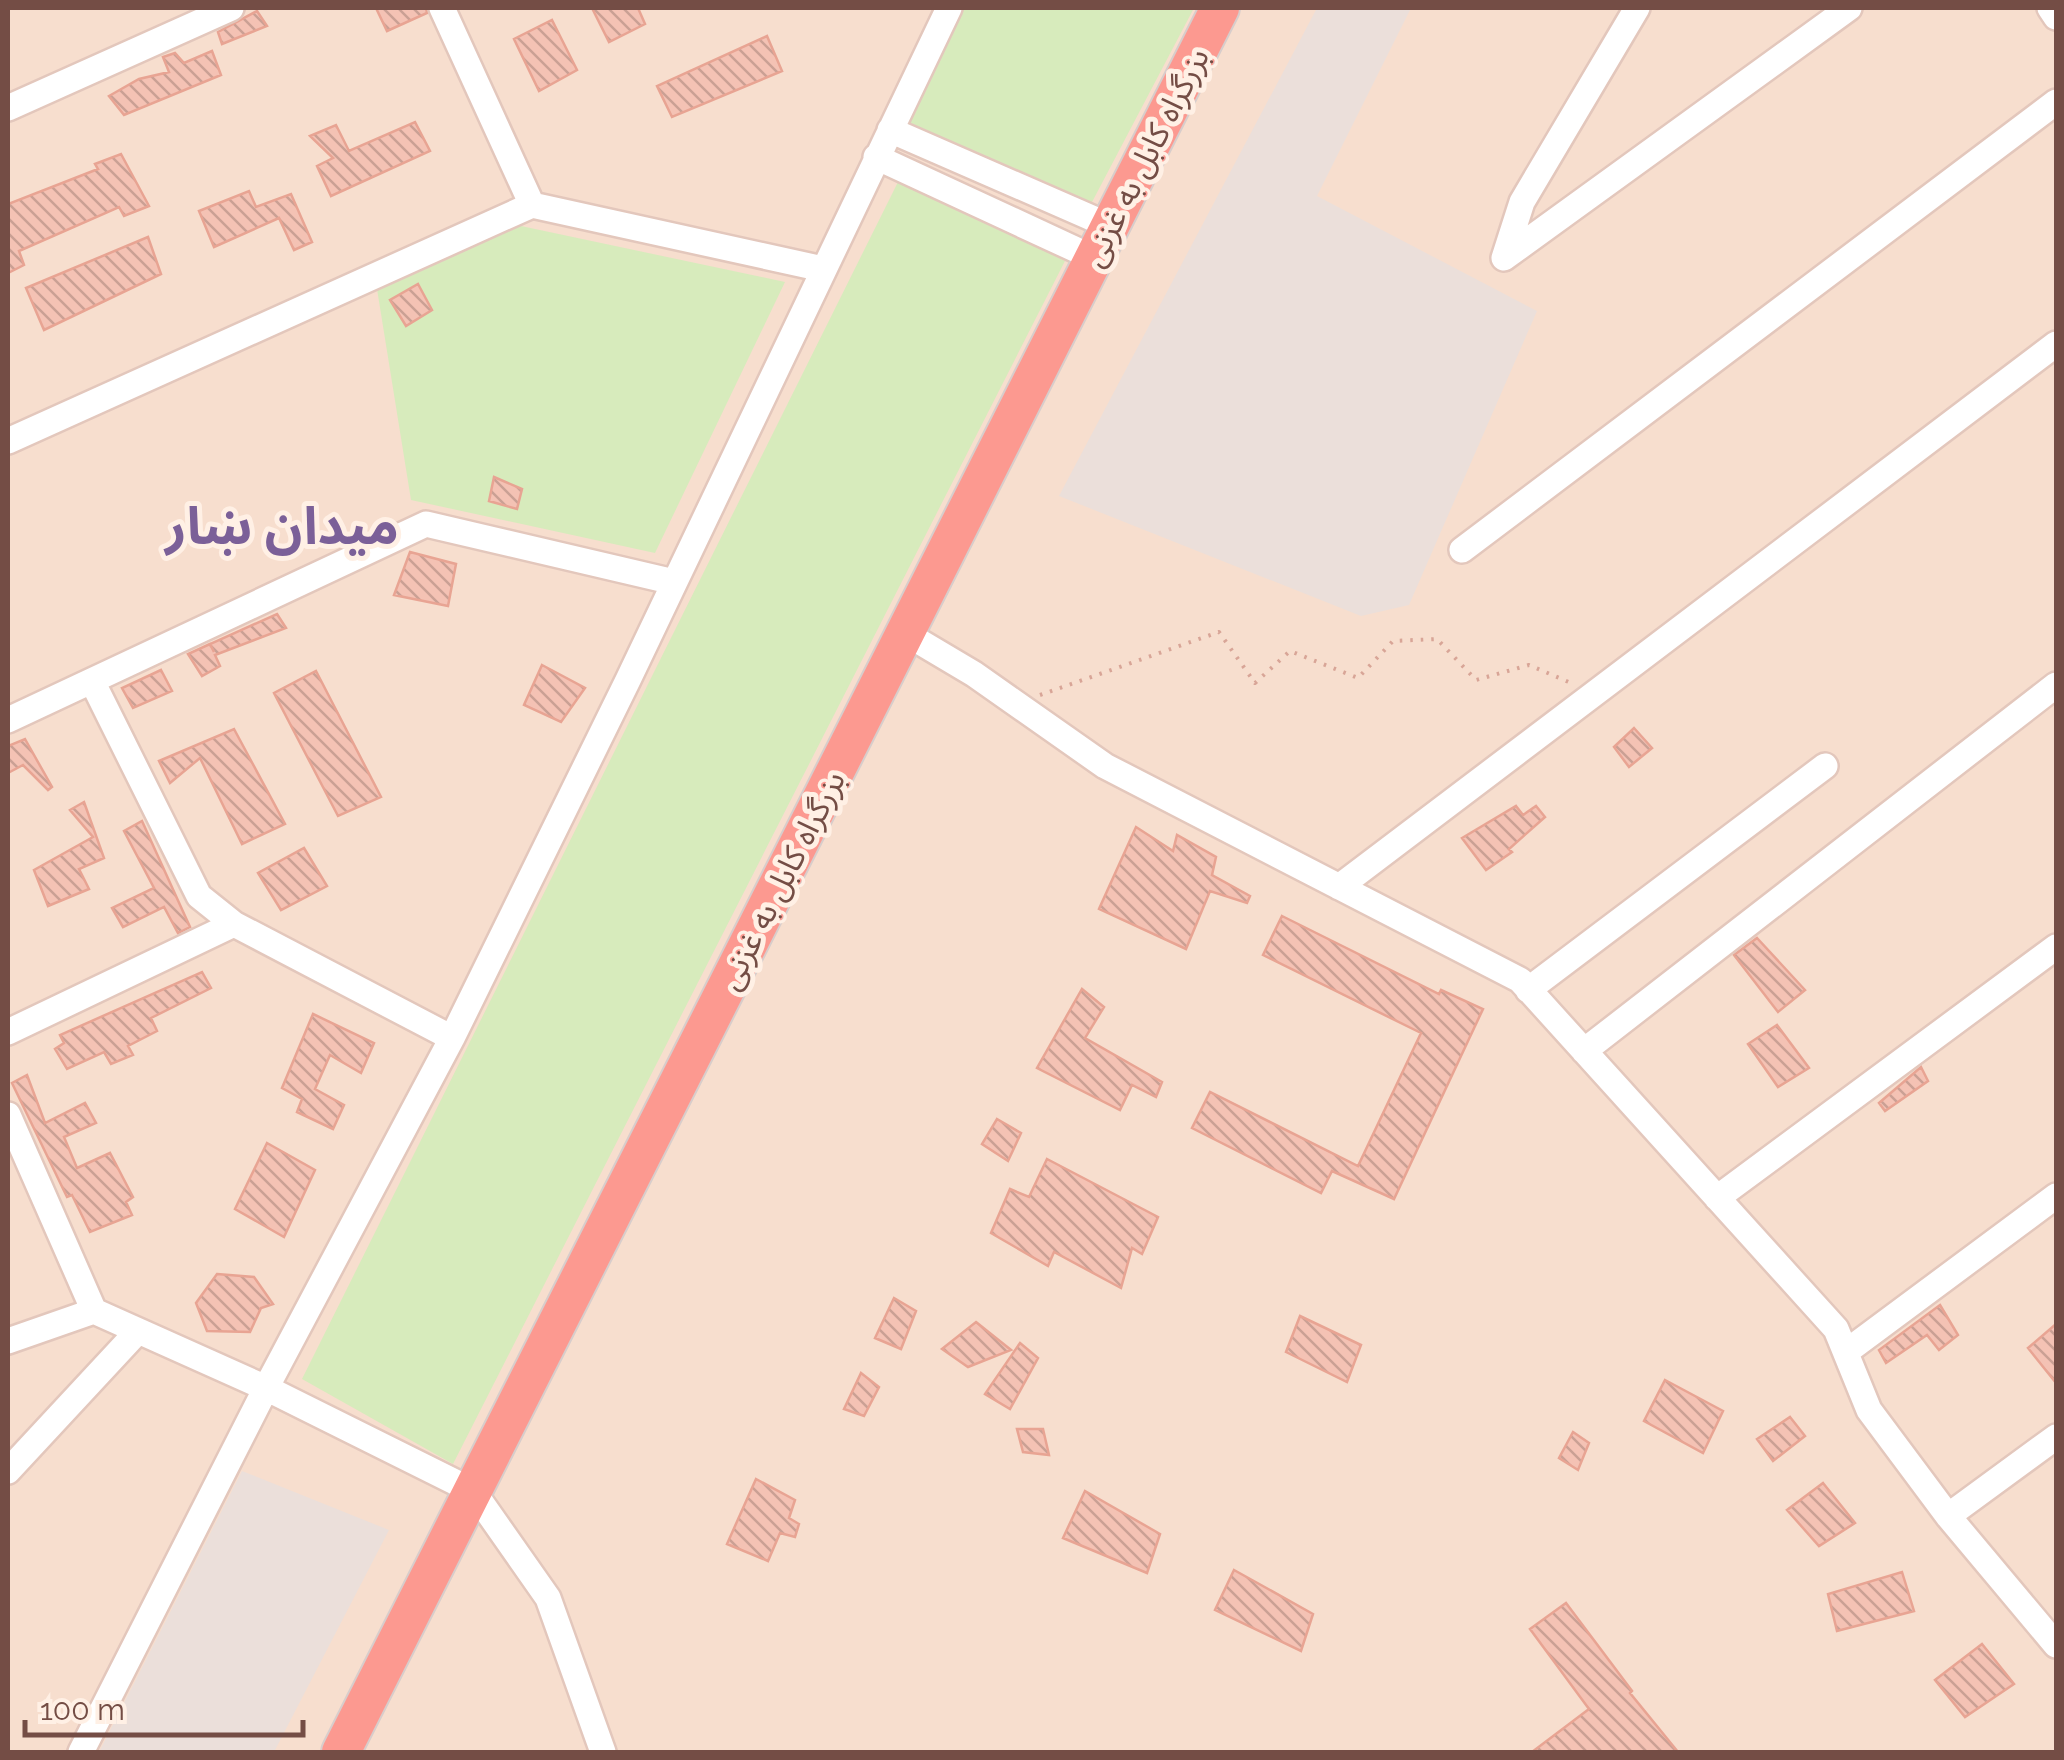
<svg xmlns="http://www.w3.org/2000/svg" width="2064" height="1760" viewBox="0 0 2064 1760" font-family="Raleway,'Noto Sans Arabic',sans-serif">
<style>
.residential{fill:#f7dece}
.industrial{fill:#ebdfda}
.green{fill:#d7ebbc}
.building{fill:url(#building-back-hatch);stroke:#e8a493;stroke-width:2.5}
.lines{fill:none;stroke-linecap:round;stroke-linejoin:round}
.minor-casing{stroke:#e3c7bc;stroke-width:30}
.highway-casing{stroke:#d8cdcb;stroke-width:42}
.path{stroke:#d8a597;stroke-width:4;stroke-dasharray:2.5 8;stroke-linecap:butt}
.minor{stroke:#fff;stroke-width:25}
.highway{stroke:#fc9990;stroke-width:38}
.labels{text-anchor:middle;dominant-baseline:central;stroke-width:10;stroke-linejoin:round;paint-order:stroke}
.street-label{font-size:32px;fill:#744d45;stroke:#fff0e5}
.town-label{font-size:52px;font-weight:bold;fill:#7b6098;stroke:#fff0e5}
</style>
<defs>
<pattern id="building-back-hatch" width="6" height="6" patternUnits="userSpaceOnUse" patternTransform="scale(2.5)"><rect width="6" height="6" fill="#f4c2b4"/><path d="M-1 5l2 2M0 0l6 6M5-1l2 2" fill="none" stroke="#caa094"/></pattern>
</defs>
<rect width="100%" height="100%" fill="#fdebdd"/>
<path class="residential" d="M 8,8 L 2056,8 L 2056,1752 L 8,1752 Z"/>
<path class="industrial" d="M 1317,8 L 1411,8 L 1317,196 L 1537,311 L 1409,605 L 1361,616 L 1059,496 Z
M 242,1471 L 389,1530 L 274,1752 L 99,1752 Z"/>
<path class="green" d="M 964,8 L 1194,8 L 1091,204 L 906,121 Z
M 901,176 L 1065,261 L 453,1464 L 302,1379 Z
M 521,226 L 785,282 L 655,553 L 411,500 L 377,289 Z"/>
<path class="building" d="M 376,8 L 426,8 L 427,13 L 387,31 Z
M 592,8 L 638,8 L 645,24 L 609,42 Z
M 257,11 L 267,26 L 222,44 L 218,32 Z
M 552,20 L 577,70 L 539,91 L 514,39 Z
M 767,36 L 782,71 L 672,117 L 657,86 Z
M 212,51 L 221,75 L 124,115 L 109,96 L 139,79 L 169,72 L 163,57 L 175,53 L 184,63 Z
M 415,122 L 430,151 L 331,196 L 317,166 L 333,158 L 310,136 L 336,125 L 349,151 Z
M 121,154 L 149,206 L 124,216 L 119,207 L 19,251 L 24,265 L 8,273 L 8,204 L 98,169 L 95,164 Z
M 249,191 L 256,207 L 291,194 L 312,242 L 294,250 L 279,218 L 214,247 L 199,211 Z
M 148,237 L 161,274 L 44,330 L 26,288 Z
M 418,284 L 432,310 L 406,326 L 390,300 Z
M 494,477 L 522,489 L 517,509 L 489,501 Z
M 410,552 L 456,564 L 448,606 L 394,595 Z
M 277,614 L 286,628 L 215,655 L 220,666 L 202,676 L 188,654 L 210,644 L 214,652 L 210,644 Z
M 542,665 L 585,688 L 561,722 L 524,705 Z
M 161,670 L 172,691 L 133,708 L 122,688 Z
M 316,671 L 381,797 L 338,816 L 274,693 Z
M 1634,728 L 1652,748 L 1629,767 L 1614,747 Z
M 234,729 L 285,824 L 242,844 L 200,758 L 170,783 L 159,761 Z
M 25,739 L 52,787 L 48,790 L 23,765 L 8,773 L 8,746 Z
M 84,802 L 104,858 L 79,869 L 89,889 L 48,906 L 34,870 L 93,837 L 70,810 Z
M 1516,806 L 1523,815 L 1536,806 L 1545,817 L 1509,849 L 1512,852 L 1486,870 L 1462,838 Z
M 142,821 L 190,927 L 178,933 L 164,907 L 123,927 L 112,908 L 154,888 L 124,831 Z
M 1136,827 L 1173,851 L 1177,835 L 1216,857 L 1212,875 L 1250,896 L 1247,903 L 1210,891 L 1186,949 L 1099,909 Z
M 304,848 L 327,886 L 281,910 L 258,873 Z
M 1282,916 L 1439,994 L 1441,990 L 1483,1009 L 1394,1199 L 1332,1171 L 1321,1193 L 1192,1128 L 1210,1092 L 1358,1166 L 1421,1033 L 1263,955 Z
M 1757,938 L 1805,990 L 1778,1012 L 1734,955 Z
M 202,972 L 211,988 L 151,1018 L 157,1031 L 128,1046 L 133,1055 L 111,1064 L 104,1052 L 67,1069 L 55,1049 L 64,1043 L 60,1035 Z
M 1082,989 L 1104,1007 L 1085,1038 L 1162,1082 L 1156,1097 L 1132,1085 L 1120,1110 L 1037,1068 Z
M 313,1014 L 374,1043 L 361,1073 L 330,1055 L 315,1089 L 344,1105 L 333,1129 L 297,1112 L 302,1099 L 282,1088 Z
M 1777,1025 L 1809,1068 L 1778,1087 L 1748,1044 Z
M 1921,1067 L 1928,1081 L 1885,1111 L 1879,1103 Z
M 27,1075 L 45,1123 L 85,1103 L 96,1123 L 64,1137 L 77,1168 L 110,1153 L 133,1197 L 126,1202 L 132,1215 L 90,1232 L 72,1195 L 67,1197 L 12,1083 Z
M 997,1119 L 1021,1133 L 1008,1161 L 982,1144 Z
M 267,1143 L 315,1170 L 284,1237 L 235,1209 Z
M 1047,1159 L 1158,1217 L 1142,1254 L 1132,1248 L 1121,1288 L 1054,1252 L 1048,1266 L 991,1233 L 1010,1189 L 1029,1197 Z
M 217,1274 L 254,1277 L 273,1304 L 261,1308 L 250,1332 L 207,1331 L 196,1303 Z
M 894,1298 L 916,1311 L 901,1349 L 875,1338 Z
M 1940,1305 L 1958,1335 L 1939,1350 L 1927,1335 L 1886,1363 L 1879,1350 Z
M 1300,1316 L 1361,1345 L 1347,1382 L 1286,1352 Z
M 976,1322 L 1011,1350 L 968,1367 L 942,1349 Z
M 2056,1324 L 2056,1383 L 2028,1348 Z
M 1020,1343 L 1038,1358 L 1010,1409 L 985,1394 Z
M 861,1373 L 879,1387 L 864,1416 L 844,1409 Z
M 1665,1380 L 1723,1411 L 1703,1453 L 1644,1421 Z
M 1790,1417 L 1805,1436 L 1773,1461 L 1757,1439 Z
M 1017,1429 L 1043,1429 L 1049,1455 L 1023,1452 Z
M 1573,1432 L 1589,1443 L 1578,1470 L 1559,1458 Z
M 756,1479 L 795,1500 L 789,1518 L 799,1524 L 795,1537 L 780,1533 L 768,1561 L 727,1544 Z
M 1823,1483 L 1855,1523 L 1819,1546 L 1787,1510 Z
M 1085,1491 L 1160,1534 L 1147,1573 L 1063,1538 Z
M 1234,1570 L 1313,1614 L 1301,1651 L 1215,1610 Z
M 1902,1572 L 1914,1611 L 1837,1631 L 1828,1594 Z
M 1566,1603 L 1632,1691 L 1630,1693 L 1678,1752 L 1532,1752 L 1589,1709 L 1530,1629 Z
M 1982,1644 L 2014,1684 L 1965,1717 L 1935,1680 Z"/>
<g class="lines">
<g class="minor-casing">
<path id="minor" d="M 442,8 L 532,205
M 2050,8 L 2056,17
M 8,108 L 231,8
M 890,130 L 1110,226
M 876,157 L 1094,258
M 1504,258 L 1849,8
M 1504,258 L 1522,202 L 1637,8
M 8,441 L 532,205 L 823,269
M 1462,550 L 2056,102
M 905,633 L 974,674 L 1105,766 L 1520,980 L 1836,1329 L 1869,1410 L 1948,1516 L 2056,1645
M 92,681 L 199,896 L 234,924
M 8,720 L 426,524 L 674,582
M 1339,887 L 2056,344
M 1528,990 L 1825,766
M 8,1032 L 234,924 L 452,1038
M 1584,1051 L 2056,685
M 8,1115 L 94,1311 L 266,1388 L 473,1491 L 548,1598 L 603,1752
M 1717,1198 L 2056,947
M 8,1341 L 94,1311
M 1846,1352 L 2056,1196
M 8,1471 L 138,1331
M 1948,1516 L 2056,1437
M 81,1752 L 266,1388 L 452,1038 L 628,680 L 949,8"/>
</g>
<g class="highway-casing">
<path id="highway" d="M 341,1752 L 1220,8"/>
</g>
<path class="path" d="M 1040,695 L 1219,632 L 1255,683 L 1290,651 L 1358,678 L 1393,641 L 1437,639 L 1476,680 L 1529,665 L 1571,683"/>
<use href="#minor" class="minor"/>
<use href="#highway" class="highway"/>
</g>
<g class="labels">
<g class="street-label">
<text transform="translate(1145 157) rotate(-63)">بزرگراه کابل به غزنی</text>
<text transform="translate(781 880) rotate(-63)">بزرگراه کابل به غزنی</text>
</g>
<g class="town-label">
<text x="282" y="525">میدان ښار</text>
</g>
</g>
<rect width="2064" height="1760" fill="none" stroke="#744d45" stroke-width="20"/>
<path d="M25 1720v15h278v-15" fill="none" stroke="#744d45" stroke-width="5"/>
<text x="40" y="1720" font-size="30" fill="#744d45" stroke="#fff0e5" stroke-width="8" paint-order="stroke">100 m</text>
</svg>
